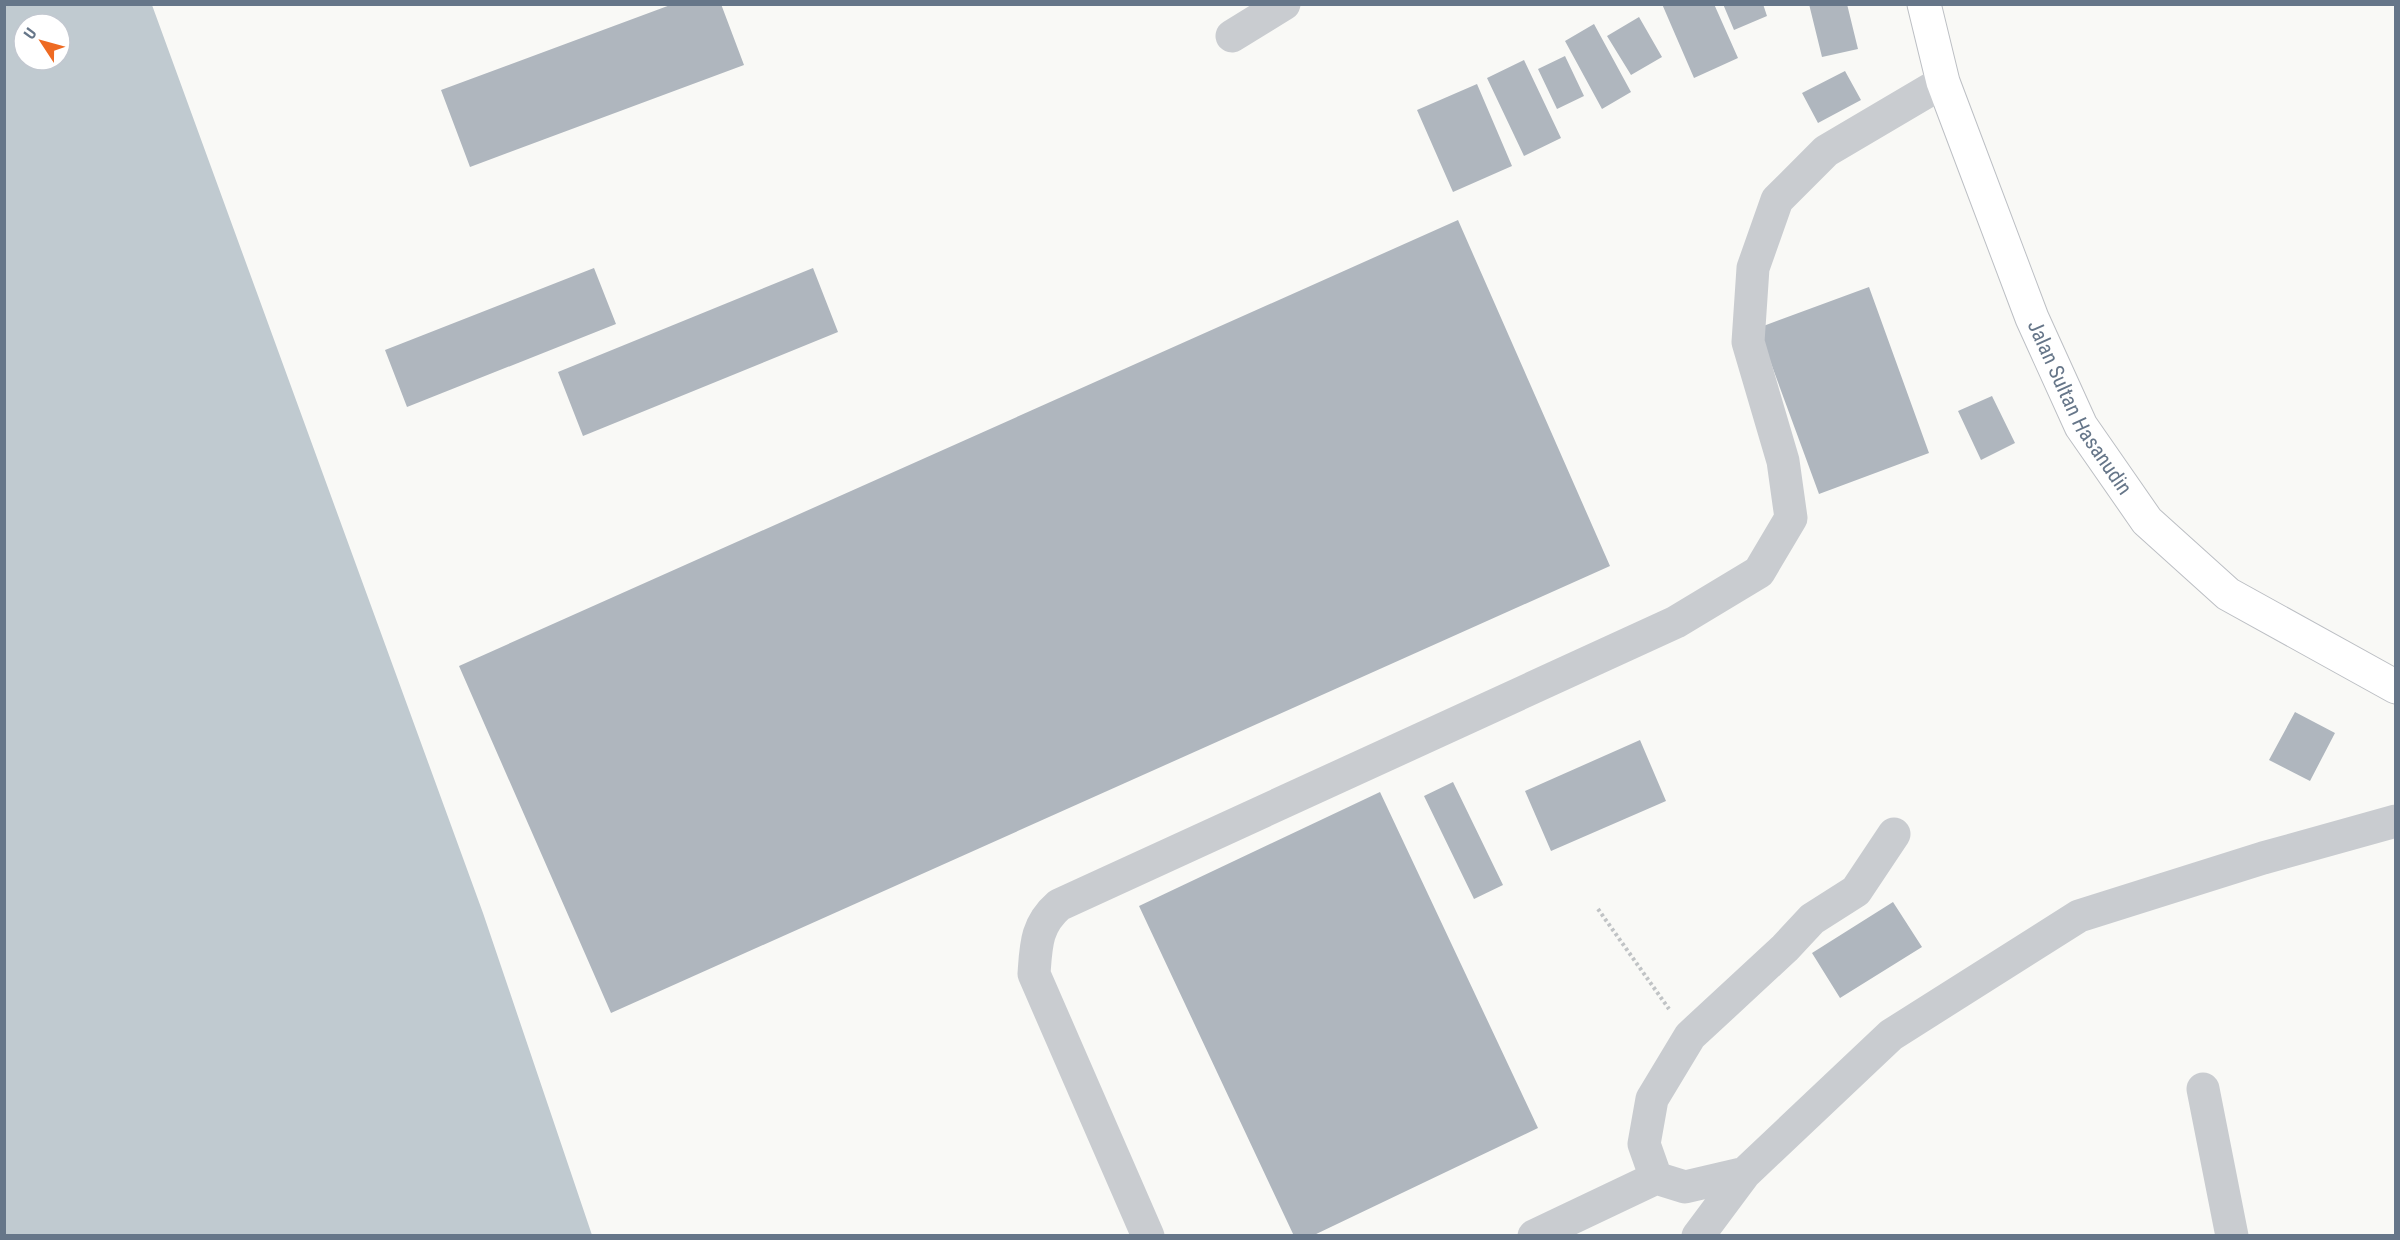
<svg xmlns="http://www.w3.org/2000/svg" width="2400" height="1240" viewBox="0 0 2400 1240" font-family="'Roboto Condensed',sans-serif">
<style>
.water{fill:#c0cad0;fill-rule:evenodd}
.building{fill:#afb6be}
.lines{fill:none;stroke-linecap:round;stroke-linejoin:round}
.major-casing{stroke:#bcbfc4;stroke-width:35}
.path{stroke:#c0c3c5;stroke-width:4;stroke-dasharray:3 3;stroke-linecap:butt}
.minor{stroke:#c9ccd0;stroke-width:33}
.major{stroke:#fff;stroke-width:33}
.labels{text-anchor:middle;dominant-baseline:central;stroke-width:6;stroke-linejoin:round;paint-order:stroke}
.street-label{font-size:21px;fill:#667689;stroke:#fff}
</style>
<rect width="100%" height="100%" fill="#f9f9f6"/>
<path class="water" d="M 5,4 L 152,5 L 483,913 L 592,1235 L 5,1235 ZM 24,24 L 60,24 L 60,60 L 24,60 Z"/>
<path class="building" d="M 673,4 L 721,4 L 744,65 L 470,167 L 441,90 Z
M 1662,4 L 1714,4 L 1738,58 L 1694,78 Z
M 1723,4 L 1763,4 L 1767,16 L 1734,30 Z
M 1809,4 L 1847,4 L 1858,49 L 1822,57 Z
M 1639,17 L 1662,57 L 1631,75 L 1607,36 Z
M 1594,24 L 1631,92 L 1602,109 L 1565,41 Z
M 1565,56 L 1584,96 L 1557,109 L 1538,69 Z
M 1524,60 L 1561,138 L 1524,156 L 1487,78 Z
M 1845,71 L 1861,100 L 1818,123 L 1802,93 Z
M 1477,84 L 1512,166 L 1453,192 L 1417,110 Z
M 1458,220 L 1610,566 L 611,1013 L 459,666 Z
M 594,268 L 616,324 L 407,407 L 385,350 Z
M 813,268 L 838,332 L 583,436 L 558,372 Z
M 1869,287 L 1929,453 L 1819,494 L 1758,328 Z
M 1992,396 L 2015,443 L 1981,460 L 1958,411 Z
M 2295,712 L 2335,733 L 2310,781 L 2269,760 Z
M 1640,740 L 1666,801 L 1551,851 L 1525,791 Z
M 1453,782 L 1503,885 L 1474,899 L 1424,796 Z
M 1380,792 L 1538,1128 L 1312,1236 L 1294,1236 L 1139,906 Z
M 1893,902 L 1922,947 L 1840,998 L 1812,953 Z"/>
<g class="lines">
<g class="major-casing">
<g id="major">
<path id="s1" d="M 1924,4 L 1943,82 L 2032,318 L 2081,426 L 2147,521 L 2228,594 L 2396,687"/>
</g>
</g>
<path class="path" d="M 1598,909 L 1669,1009"/>
<path class="minor" d="M 1232,36 L 1284,4
M 2203,1089 L 2232,1236
M 1656,1178 L 1644,1144 L 1652,1099 L 1690,1036 L 1785,948 L 1812,919 L 1856,891 L 1894,834
M 1148,1236 L 1034,974 C 1036,945 1036,925 1059,905 L 1676,622 L 1759,572 L 1791,518 L 1783,461 L 1748,342 L 1753,268 L 1777,200 L 1826,151 L 1943,82
M 1534,1236 L 1656,1178 L 1685,1187 L 1745,1173 L 1891,1035 L 2079,916 L 2263,858 L 2396,821
M 1698,1236 L 1745,1173"/>
<use href="#major" class="major"/>
</g>
<g class="labels">
<g class="street-label">
<text stroke="none"><textPath href="#s1" startOffset="434">Jalan Sultan Hasanudin</textPath></text>
</g>
</g>
<rect width="2400" height="1240" fill="none" stroke="#667689" stroke-width="12"/>
<g transform="translate(42 42) rotate(306)"><circle r="28" fill="#ffffff" stroke="#c2c8d0" stroke-width="1.5"/>
<path d="M0-4.5L10 22L0 15L-10 22Z" fill="#ee6a22"/>
<text y="-9" font-size="16" font-weight="bold" text-anchor="middle" fill="#667689">U</text>
</g>
</svg>
